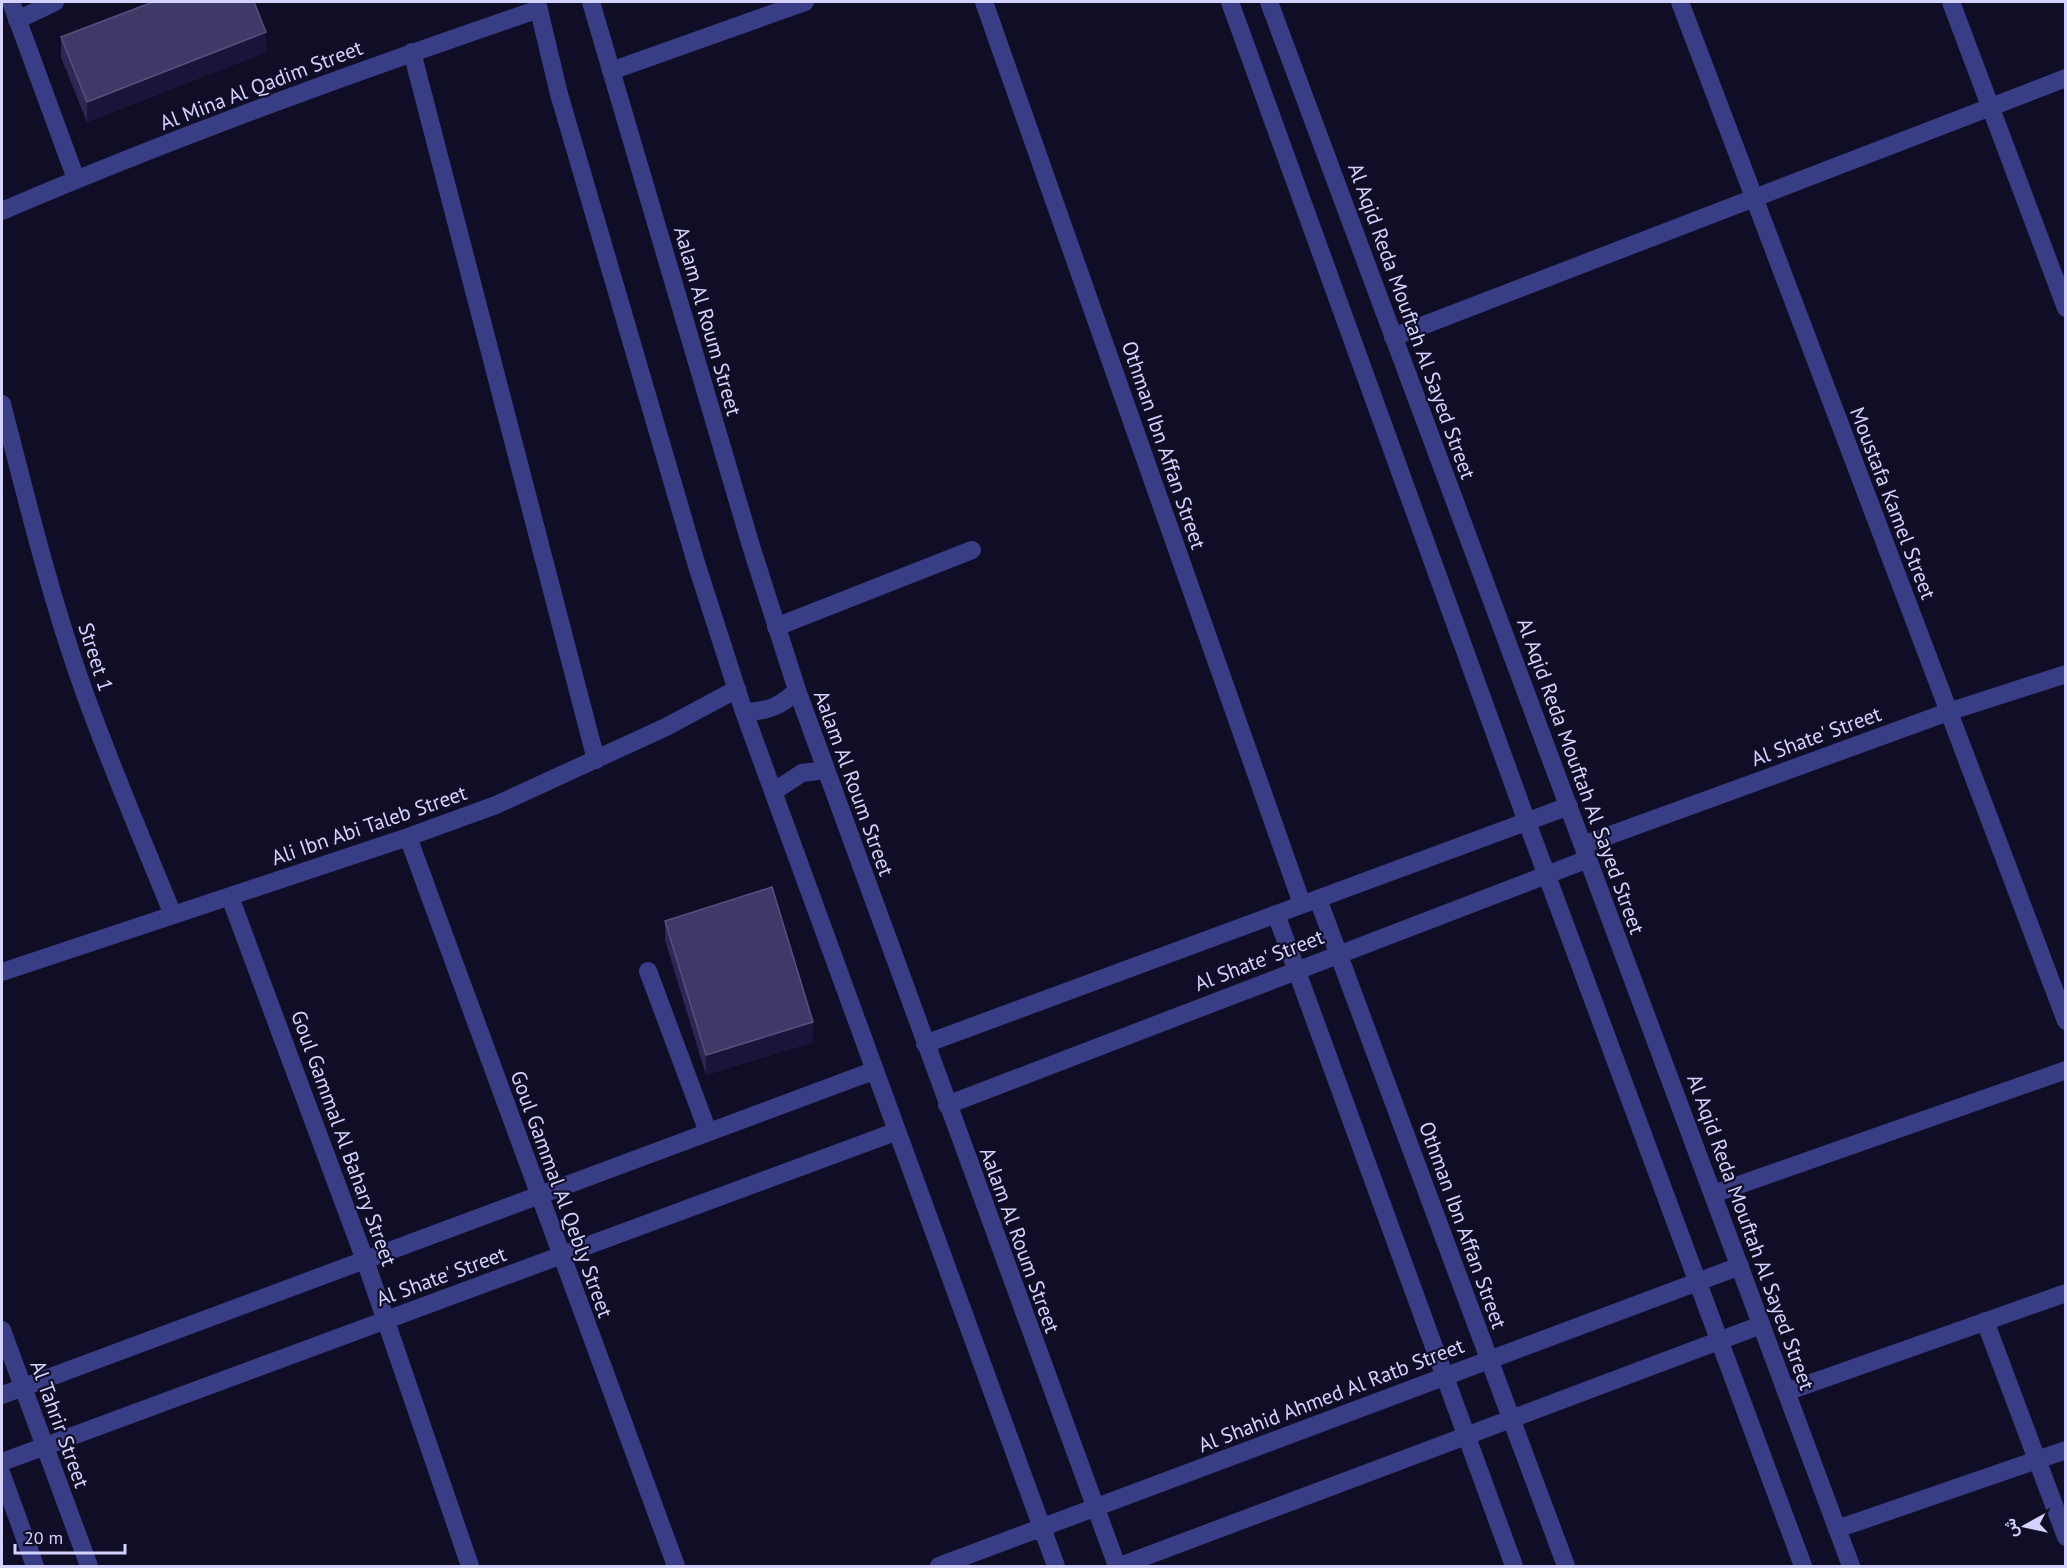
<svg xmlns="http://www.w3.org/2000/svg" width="2067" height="1568" viewBox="0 0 2067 1568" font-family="'PT Sans',Vazirmatn,sans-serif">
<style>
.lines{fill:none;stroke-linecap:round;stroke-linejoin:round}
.minor{stroke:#383d86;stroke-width:18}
.wall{fill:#2c2755}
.shaded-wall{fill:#19153a}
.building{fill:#3e3967;stroke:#55527f;stroke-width:1.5}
.labels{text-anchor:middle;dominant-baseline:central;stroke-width:4.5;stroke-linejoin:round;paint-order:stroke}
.street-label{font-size:21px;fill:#d4d3ff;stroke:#100e26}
</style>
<rect width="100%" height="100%" fill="#100e26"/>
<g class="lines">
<path class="minor" d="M 11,2 L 76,179
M 537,2 L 559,94 L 697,566 L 744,712 L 1056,1566
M 591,2 L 751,546 L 797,690 L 1117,1566
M 984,2 L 1302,904
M 1230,2 L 1527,822 L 1803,1566
M 1269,2 L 1851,1566
M 1680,2 L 2066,1021
M 1951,2 L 2066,308
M 17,20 L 55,2
M 412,52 L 596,760
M 611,71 L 805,2
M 2,211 C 177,136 358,71 539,9
M 1393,337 L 2066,78
M 2,404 C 26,496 48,588 79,677 C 107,758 141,836 173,915
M 776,627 L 972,550
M 744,712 C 766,712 782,706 797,690
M 773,792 L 802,773 L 825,770
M 408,837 L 676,1566
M 1583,845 L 1948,712 L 2066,674
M 230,897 L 365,1260 L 470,1566
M 1318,899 L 1566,1566
M 1276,914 L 1514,1566
M 648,971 L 708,1132
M 2,972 L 408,837 L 496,805 L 666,727 L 737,689
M 925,1044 L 1569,806
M 947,1105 L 1588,859
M 1713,1194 L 2066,1070
M 1985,1321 L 2066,1537
M 2,1330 L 89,1566
M 1786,1392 L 2066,1293
M 2,1395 L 873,1071
M 2,1462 L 895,1132
M 2,1475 L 35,1566
M 1837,1529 L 2066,1450
M 939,1566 L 1740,1266
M 1120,1566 L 1761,1325"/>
</g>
<path class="wall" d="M 61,37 L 266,52 L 87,122 L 61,57 Z
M 665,921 L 813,1042 L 706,1075 L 665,940 Z"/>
<path class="shaded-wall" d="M 266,32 L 266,52 L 87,122 L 87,102 Z
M 813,1022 L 813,1042 L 706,1075 L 706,1055 Z"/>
<path class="building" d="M 153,2 L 254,2 L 266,32 L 87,102 L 61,37 Z
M 772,887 L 813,1022 L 706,1055 L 665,921 Z"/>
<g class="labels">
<g class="street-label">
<text transform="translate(261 85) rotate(-21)">Al Mina Al Qadim Street</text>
<text transform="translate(708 321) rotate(74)">Aalam Al Roum Street</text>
<text transform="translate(1412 321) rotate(70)">Al Aqid Reda Mouftah Al Sayed Street</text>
<text transform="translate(1164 445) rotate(71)">Othman Ibn Affan Street</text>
<text transform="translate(1893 503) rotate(69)">Moustafa Kamel Street</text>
<text transform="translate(96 657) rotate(72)">Street 1</text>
<text transform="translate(1816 736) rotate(-20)">Al Shate' Street</text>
<text transform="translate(1581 776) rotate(70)">Al Aqid Reda Mouftah Al Sayed Street</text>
<text transform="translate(854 783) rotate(70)">Aalam Al Roum Street</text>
<text transform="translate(369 825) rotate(-19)">Ali Ibn Abi Taleb Street</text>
<text transform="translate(1259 960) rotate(-21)">Al Shate' Street</text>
<text transform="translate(344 1138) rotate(70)">Goul Gammal Al Bahary Street</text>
<text transform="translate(562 1194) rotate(70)">Goul Gammal Al Qebly Street</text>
<text transform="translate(1463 1225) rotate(70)">Othman Ibn Affan Street</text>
<text transform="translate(1751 1232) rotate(70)">Al Aqid Reda Mouftah Al Sayed Street</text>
<text transform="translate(1020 1240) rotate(70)">Aalam Al Roum Street</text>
<text transform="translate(441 1276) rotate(-20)">Al Shate' Street</text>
<text transform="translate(1331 1395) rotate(-21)">Al Shahid Ahmed Al Ratb Street</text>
<text transform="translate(60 1424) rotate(70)">Al Tahrir Street</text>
</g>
</g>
<rect width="2067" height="1568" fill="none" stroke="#d4d3ff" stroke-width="6"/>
<g transform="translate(2025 1526) rotate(262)" stroke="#100e26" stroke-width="4.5" paint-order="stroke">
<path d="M0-4.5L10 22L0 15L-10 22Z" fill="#d4d3ff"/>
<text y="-9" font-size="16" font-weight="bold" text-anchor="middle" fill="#d4d3ff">ش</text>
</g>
<path d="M15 1544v9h110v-9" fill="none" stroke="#d4d3ff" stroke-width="3"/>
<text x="24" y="1544" font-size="18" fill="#d4d3ff" stroke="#100e26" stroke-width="4.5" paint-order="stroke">20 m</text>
</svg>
